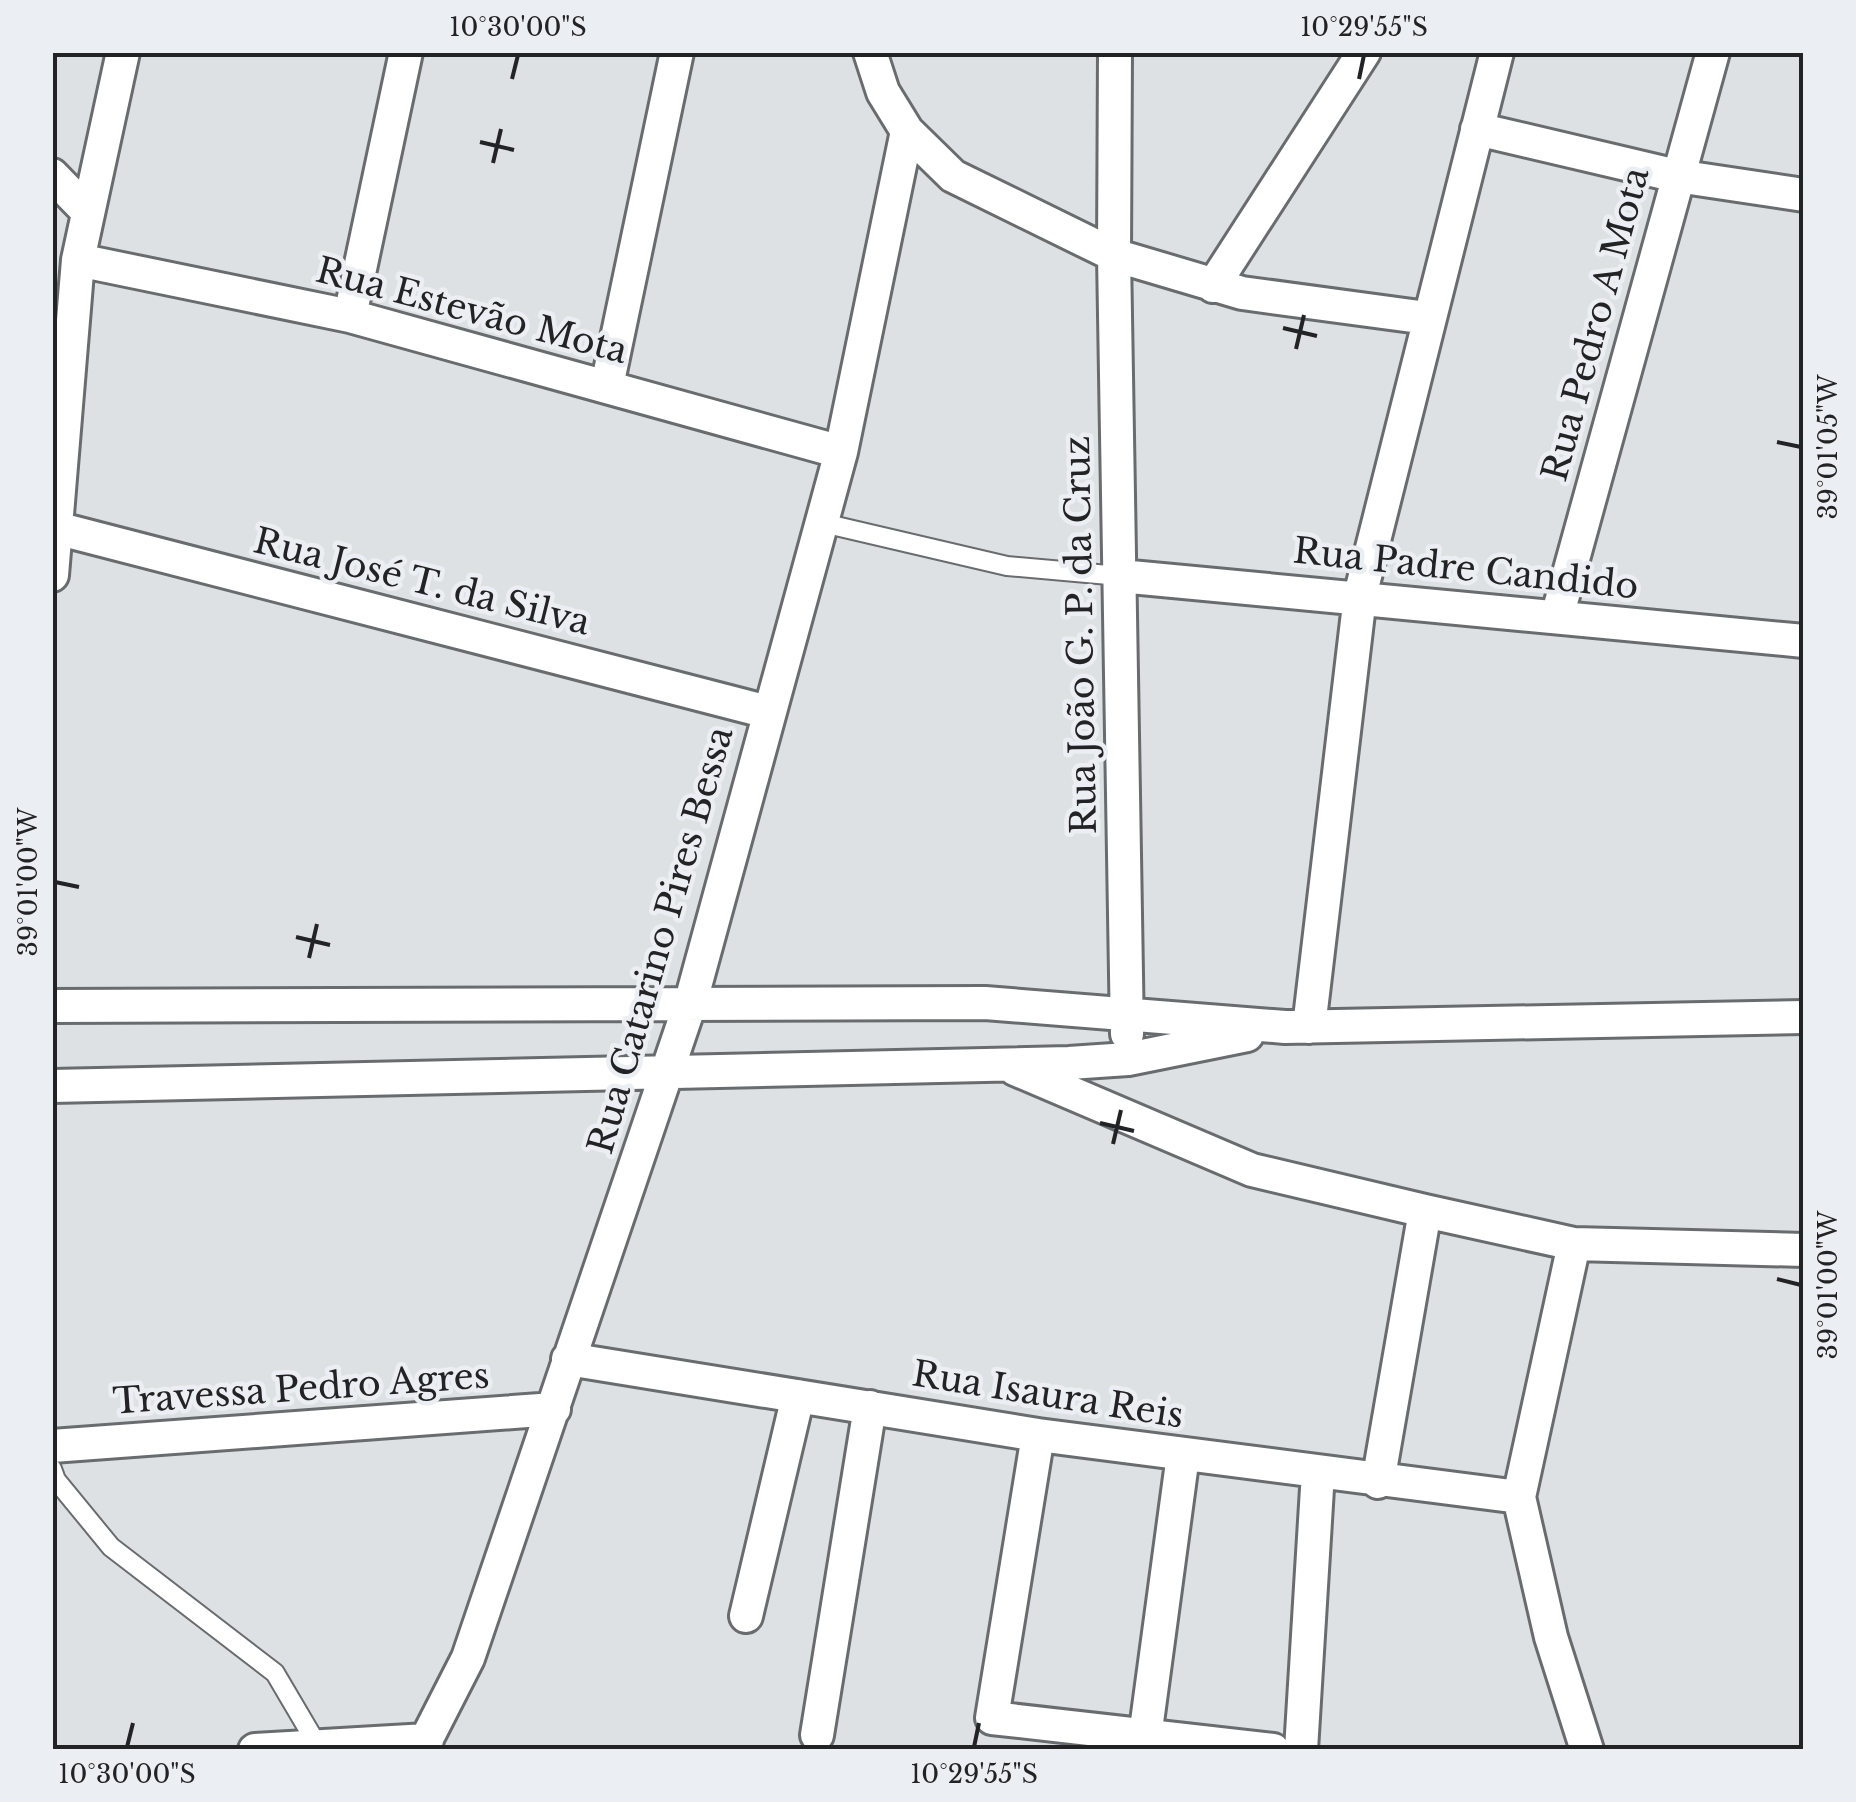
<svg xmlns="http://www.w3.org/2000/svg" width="1856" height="1802" viewBox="0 0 1856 1802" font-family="'Libre Baskerville',serif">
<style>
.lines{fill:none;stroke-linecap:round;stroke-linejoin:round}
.service-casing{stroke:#696c6f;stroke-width:22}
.minor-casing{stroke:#696c6f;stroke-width:38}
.service{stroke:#fff;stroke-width:18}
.minor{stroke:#fff;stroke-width:32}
.ticks{fill:none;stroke:#222325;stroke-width:4}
.labels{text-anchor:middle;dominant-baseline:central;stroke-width:9;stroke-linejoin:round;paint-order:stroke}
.street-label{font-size:35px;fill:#222325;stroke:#ebeef2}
.neatline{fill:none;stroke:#222325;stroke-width:4}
.ticks-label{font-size:25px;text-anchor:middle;fill:#222325}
</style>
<rect width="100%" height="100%" fill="#dee1e4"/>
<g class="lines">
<g class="service-casing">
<path id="service" d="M 823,523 L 1007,566 L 1120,576
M 52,1469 L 56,1480 L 111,1547 L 275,1673 L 318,1746"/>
</g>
<g class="minor-casing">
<path id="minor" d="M 870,52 L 883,92 L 907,131 L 953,176 L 1114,255 L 1242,293 L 1427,318
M 1115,52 L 1114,255 L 1127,1034
M 1477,129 L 1677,176 L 1804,195
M 52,175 L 88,212
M 78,260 L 350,316 L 841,452
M 1213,286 L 1364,52
M 350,316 L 406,52
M 607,386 L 677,52
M 56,528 L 768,712
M 52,575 L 78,260 L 123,52
M 1120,576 L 1804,641
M 1557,617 L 1713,52
M 52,1006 L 985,1003 L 1285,1027 L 1804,1017
M 1309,1027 L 1360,596 L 1497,52
M 1015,1069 L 1252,1170 L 1425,1211 L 1574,1244 L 1804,1250
M 52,1086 L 1069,1063 L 1128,1059 L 1247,1035
M 1574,1244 L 1519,1497 L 1551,1637 L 1587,1750
M 568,1359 L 1038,1435 L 1519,1497
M 1038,1435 L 992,1718 L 1273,1750
M 52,1446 L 554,1409
M 1378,1482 L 1425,1211
M 746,1616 L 798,1396
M 817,1735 L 870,1407
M 1145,1737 L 1183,1455
M 255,1750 L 427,1740
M 421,1750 L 468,1658 L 691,1001 L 841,452 L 907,131
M 1301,1750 L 1318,1472"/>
</g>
<use href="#service" class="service"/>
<use href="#minor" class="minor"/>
</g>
<path class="ticks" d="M 512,79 L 518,55M 1359,79 L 1364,55M 480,142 L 514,150M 493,163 L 501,129M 1283,328 L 1317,336M 1296,349 L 1304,315M 1777,442 L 1801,447M 55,882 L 79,887M 296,937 L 330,945M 309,958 L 317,924M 1100,1123 L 1134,1131M 1113,1144 L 1121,1110M 1777,1279 L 1801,1285M 127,1747 L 133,1723M 974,1747 L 979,1723"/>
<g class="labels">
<g class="street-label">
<text transform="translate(472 310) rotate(15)">Rua Estevão Mota</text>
<text transform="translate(1595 324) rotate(-75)">Rua Pedro A Mota</text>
<text transform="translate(1466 568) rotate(6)">Rua Padre Candido</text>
<text transform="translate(422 581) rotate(14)">Rua José T. da Silva</text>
<text transform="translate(1080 635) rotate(-91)">Rua João G. P. da Cruz</text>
<text transform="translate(660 940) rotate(-74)">Rua Catarino Pires Bessa</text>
<text transform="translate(301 1388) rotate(-4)">Travessa Pedro Agres</text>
<text transform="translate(1048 1394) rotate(9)">Rua Isaura Reis</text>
</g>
</g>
<rect width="1856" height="1802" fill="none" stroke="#ebeef2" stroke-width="110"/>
<rect x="55" y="55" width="1746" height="1692" class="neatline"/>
<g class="ticks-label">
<text x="518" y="36">10°30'00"S</text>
<text x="1364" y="36">10°29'55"S</text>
<text transform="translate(1828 447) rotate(-90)" y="9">39°01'05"W</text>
<text transform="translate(28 882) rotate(-90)" y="9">39°01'00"W</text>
<text transform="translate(1828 1285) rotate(-90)" y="9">39°01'00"W</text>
<text x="127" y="1783">10°30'00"S</text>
<text x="974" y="1783">10°29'55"S</text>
</g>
</svg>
